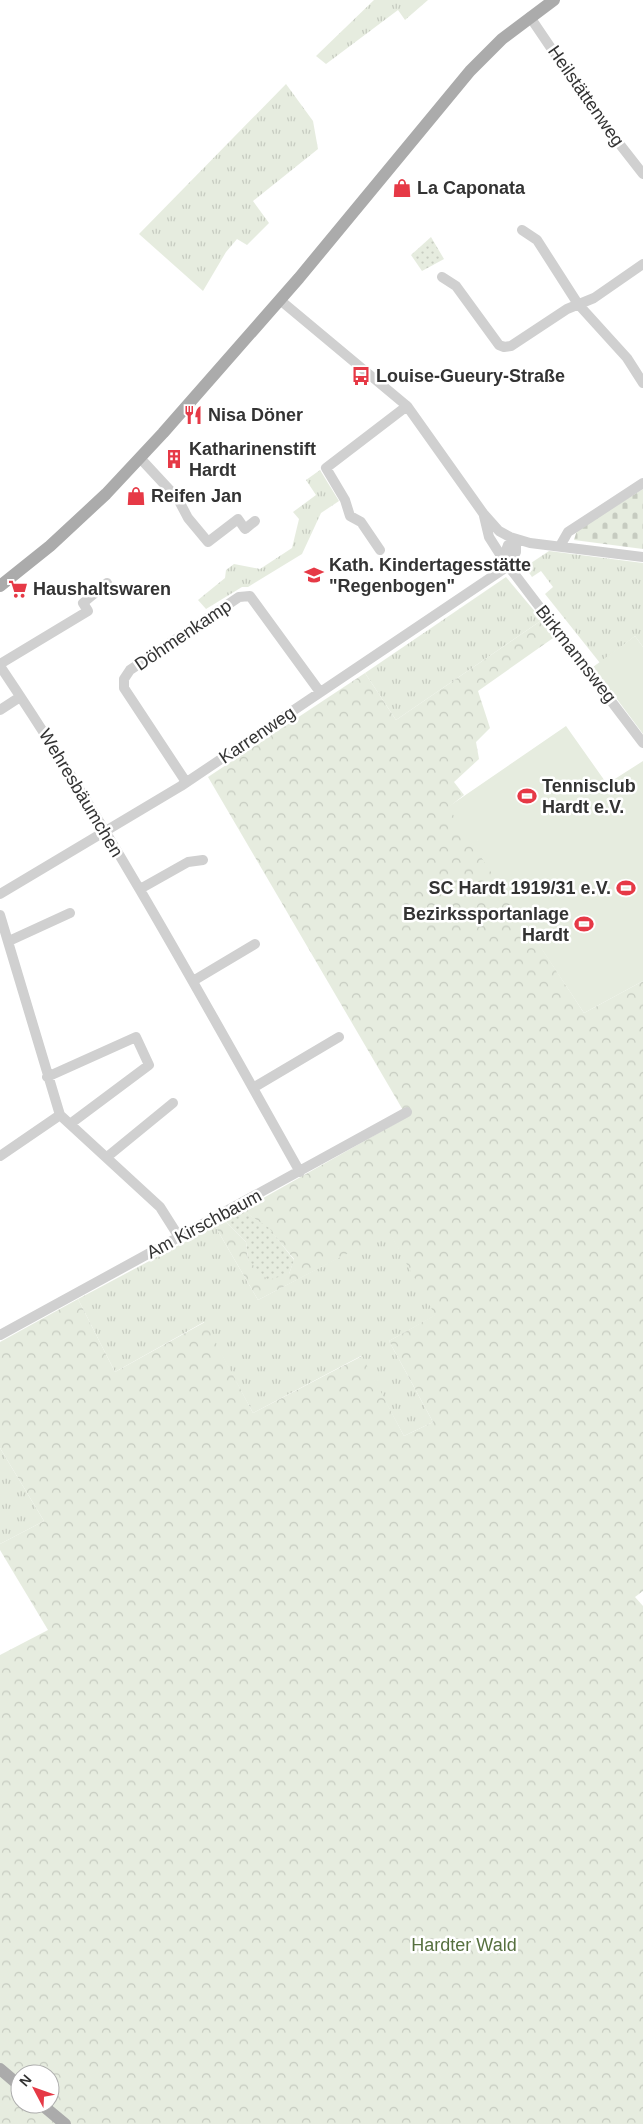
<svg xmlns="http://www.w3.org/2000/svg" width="643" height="2124" viewBox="0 0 643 2124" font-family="Arial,sans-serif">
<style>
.grass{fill:url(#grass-tufts)}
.forest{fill:url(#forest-crowns);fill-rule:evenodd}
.cemetery{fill:url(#cemetery-stones)}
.park{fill:url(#park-dots)}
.garden{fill:#e6ecdf}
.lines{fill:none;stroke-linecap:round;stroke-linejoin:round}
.minor{stroke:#d0d0d0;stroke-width:10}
.major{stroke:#ababab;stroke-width:12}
.labels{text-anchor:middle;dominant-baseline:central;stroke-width:5;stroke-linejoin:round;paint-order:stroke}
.street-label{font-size:18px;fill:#333;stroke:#fff}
.poi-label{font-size:18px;font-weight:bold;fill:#333;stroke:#fff;text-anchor:start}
.park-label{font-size:18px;fill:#56703f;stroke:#fff}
</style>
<defs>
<pattern id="grass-tufts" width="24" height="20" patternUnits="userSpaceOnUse" patternTransform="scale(1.25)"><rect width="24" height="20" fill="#e6ecdf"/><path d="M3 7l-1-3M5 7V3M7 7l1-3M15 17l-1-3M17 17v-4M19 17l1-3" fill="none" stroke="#c6cbc0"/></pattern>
<pattern id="forest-crowns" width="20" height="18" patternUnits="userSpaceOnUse" patternTransform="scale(1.25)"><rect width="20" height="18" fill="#e6ecdf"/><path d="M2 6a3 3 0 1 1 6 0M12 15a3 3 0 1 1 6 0" fill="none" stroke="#c6cbc0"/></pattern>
<pattern id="cemetery-stones" width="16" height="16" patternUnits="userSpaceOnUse" patternTransform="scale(1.25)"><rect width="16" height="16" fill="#e6ecdf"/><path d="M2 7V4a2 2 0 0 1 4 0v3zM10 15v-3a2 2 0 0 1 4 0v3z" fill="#c6cbc0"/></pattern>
<pattern id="park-dots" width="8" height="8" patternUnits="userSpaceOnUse" patternTransform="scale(1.25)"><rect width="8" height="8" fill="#e6ecdf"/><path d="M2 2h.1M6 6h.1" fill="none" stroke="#c6cbc0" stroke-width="1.8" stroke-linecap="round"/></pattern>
</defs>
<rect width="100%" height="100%" fill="#fff"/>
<path class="grass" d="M 374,0 L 428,0 L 405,20 L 398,10 L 326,64 L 316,56 Z
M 286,84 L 313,121 L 318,149 L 253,201 L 269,223 L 247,245 L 237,239 L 226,252 L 203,291 L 139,234 Z
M 320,470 L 339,501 L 321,513 L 302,554 L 248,587 L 242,587 L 206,609 L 198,600 L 225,578 L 226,570 L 234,564 L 260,569 L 292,548 L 299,519 L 293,512 L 316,495 L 306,480 Z
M 549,551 L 643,563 L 643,647 L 635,636 L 600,663 L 545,594 L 553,587 L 541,571 L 532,577 L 525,567 Z
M 506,577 L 542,620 L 396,720 L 365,673 Z
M 215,1226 L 258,1300 L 389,1231 L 436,1315 L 389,1341 L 433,1422 L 404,1436 L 361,1356 L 253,1413 L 204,1322 L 115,1372 L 78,1299 Z
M 0,1448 L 44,1521 L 0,1544 Z"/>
<path class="forest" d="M 542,620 L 556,636 L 478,691 L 490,728 L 476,742 L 479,759 L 454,782 L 464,795 L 449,807 L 584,1013 L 643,981 L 643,1591 L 635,1597 L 643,1606 L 643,2124 L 0,2124 L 0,1655 L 48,1630 L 0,1550 L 0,1544 L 44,1521 L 0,1448 L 0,1342 L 78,1299 L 115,1372 L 205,1322 L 253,1413 L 362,1356 L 404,1436 L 433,1422 L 389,1341 L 435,1315 L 389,1232 L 258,1300 L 215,1226 L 224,1220 L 246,1242 L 248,1260 L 289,1274 L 294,1259 L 269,1229 L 242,1210 L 407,1117 L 208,777 L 365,673 L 396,720 ZM 20,2074 L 50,2074 L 50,2104 L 20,2104 Z"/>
<path class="cemetery" d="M 643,489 L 643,549 L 574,540 L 577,530 Z"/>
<path class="park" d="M 431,237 L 444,259 L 422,271 L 411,255 Z
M 242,1210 L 269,1228 L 294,1260 L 289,1274 L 268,1280 L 248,1260 L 246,1242 L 224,1220 Z"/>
<path class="garden" d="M 635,636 L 643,647 L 643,734 L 593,667 Z
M 566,726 L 607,784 L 643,761 L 643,981 L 584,1013 L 448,807 Z"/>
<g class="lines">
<path class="minor" d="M 530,17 L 593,110 L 643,174
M 522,230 L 537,240 L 578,304 L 627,358 L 643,383
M 442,277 L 456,286 L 499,345 L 504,347 L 511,346 L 567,309 L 594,298 L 643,264
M 280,300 L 407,406 L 483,513 L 499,531 L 510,537 L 530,543 L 643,557
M 140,458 L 178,499 L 188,518 L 208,542 L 238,519 L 245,529 L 255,521
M 484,516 L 489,537 L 503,559 L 643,743
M 560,546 L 568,532 L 643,483
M 380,550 L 361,522 L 350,516 L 345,500 L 326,468 L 407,406
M 503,559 L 508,545 L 516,539
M 0,664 L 88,611 L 83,603 L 107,583
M 0,666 C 110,829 204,1001 300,1172
M 0,710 L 20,697
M 186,782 L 124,688 L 124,679 L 130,670 L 239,597 L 250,596 L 320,692
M 140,889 L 188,862 L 203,860
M 0,894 L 181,786 L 508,566 L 516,552 L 516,539
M 0,915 L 60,1115 L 160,1207 L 179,1237
M 9,941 L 70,913
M 193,981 L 255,944
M 47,1077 L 136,1037 L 149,1065 L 70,1124
M 253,1088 L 339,1037
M 0,1156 L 60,1115
M 107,1157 L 173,1103
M 0,1335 L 407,1112"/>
<path class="major" d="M 0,586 L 50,546 L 106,494 L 163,433 L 299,278 L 470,71 L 502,39 L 554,0
M 0,2069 L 20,2086
M 41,2104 L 65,2124"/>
</g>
<defs>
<g id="shop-bare" transform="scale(1.5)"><path d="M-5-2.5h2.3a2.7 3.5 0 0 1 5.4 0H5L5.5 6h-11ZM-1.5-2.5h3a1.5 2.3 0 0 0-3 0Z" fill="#e63946" stroke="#fff" stroke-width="2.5" paint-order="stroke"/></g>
<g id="bus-bare" transform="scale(1.5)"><path d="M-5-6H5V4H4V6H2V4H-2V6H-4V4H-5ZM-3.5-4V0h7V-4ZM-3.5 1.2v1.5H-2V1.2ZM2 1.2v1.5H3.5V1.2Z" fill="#e63946" stroke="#fff" stroke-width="2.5" paint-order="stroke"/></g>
<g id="restaurant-bare" transform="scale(1.5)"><path d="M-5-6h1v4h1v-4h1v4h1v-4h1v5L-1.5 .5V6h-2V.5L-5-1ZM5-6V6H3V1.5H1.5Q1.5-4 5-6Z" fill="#e63946" stroke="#fff" stroke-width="2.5" paint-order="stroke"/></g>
<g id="building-bare" transform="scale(1.5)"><path d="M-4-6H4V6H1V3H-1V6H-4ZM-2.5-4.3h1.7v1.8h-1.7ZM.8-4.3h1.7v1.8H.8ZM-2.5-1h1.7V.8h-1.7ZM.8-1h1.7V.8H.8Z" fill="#e63946" stroke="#fff" stroke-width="2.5" paint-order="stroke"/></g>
<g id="school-bare" transform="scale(1.5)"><path d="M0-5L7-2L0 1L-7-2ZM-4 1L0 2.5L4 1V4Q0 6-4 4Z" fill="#e63946" stroke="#fff" stroke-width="2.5" paint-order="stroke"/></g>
<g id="supermarket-bare" transform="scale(1.5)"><path d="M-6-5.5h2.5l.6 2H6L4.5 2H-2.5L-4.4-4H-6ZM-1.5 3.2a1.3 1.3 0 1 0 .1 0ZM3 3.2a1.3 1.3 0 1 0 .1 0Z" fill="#e63946" stroke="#fff" stroke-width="2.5" paint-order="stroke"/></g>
<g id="stadium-bare" transform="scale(1.5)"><path d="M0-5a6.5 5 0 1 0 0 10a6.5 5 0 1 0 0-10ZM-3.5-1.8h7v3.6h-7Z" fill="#e63946" stroke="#fff" stroke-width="2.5" paint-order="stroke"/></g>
</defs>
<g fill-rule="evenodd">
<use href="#shop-bare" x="402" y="188"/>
<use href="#bus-bare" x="361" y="376"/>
<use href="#restaurant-bare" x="193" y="415"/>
<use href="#building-bare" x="174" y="459"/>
<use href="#shop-bare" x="136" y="496"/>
<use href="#school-bare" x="314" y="575"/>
<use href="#supermarket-bare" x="18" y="589"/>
<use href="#stadium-bare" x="527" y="796"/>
<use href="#stadium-bare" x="626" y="888"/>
<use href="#stadium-bare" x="584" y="924"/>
</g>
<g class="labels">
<g class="street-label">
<text transform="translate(586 96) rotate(55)">Heilstättenweg</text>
<text transform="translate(183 635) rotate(-34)">Döhmenkamp</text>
<text transform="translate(576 654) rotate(52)">Birkmannsweg</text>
<text transform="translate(257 735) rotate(-34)">Karrenweg</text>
<text transform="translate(81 793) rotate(59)">Wehresbäumchen</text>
<text transform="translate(204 1224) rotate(-28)">Am Kirschbaum</text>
</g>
<g class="poi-label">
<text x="417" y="188">La Caponata</text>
<text x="376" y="376">Louise-Gueury-Straße</text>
<text x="208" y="415">Nisa Döner</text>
<text x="189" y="449">Katharinenstift<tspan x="189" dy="21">Hardt</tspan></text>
<text x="151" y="496">Reifen Jan</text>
<text x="329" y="565">Kath. Kindertagesstätte<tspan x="329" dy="21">"Regenbogen"</tspan></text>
<text x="33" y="589">Haushaltswaren</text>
<text x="542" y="786">Tennisclub<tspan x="542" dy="21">Hardt e.V.</tspan></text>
<text x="611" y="888" text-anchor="end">SC Hardt 1919/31 e.V.</text>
<text x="569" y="914" text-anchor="end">Bezirkssportanlage<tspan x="569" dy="21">Hardt</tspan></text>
</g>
<g class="park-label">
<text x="464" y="1945">Hardter Wald</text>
</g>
</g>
<g transform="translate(35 2089) rotate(311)"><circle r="24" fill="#ffffff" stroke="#adadad"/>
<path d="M0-4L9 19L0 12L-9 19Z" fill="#e63946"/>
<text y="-8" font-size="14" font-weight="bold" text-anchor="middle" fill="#333333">N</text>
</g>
</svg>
